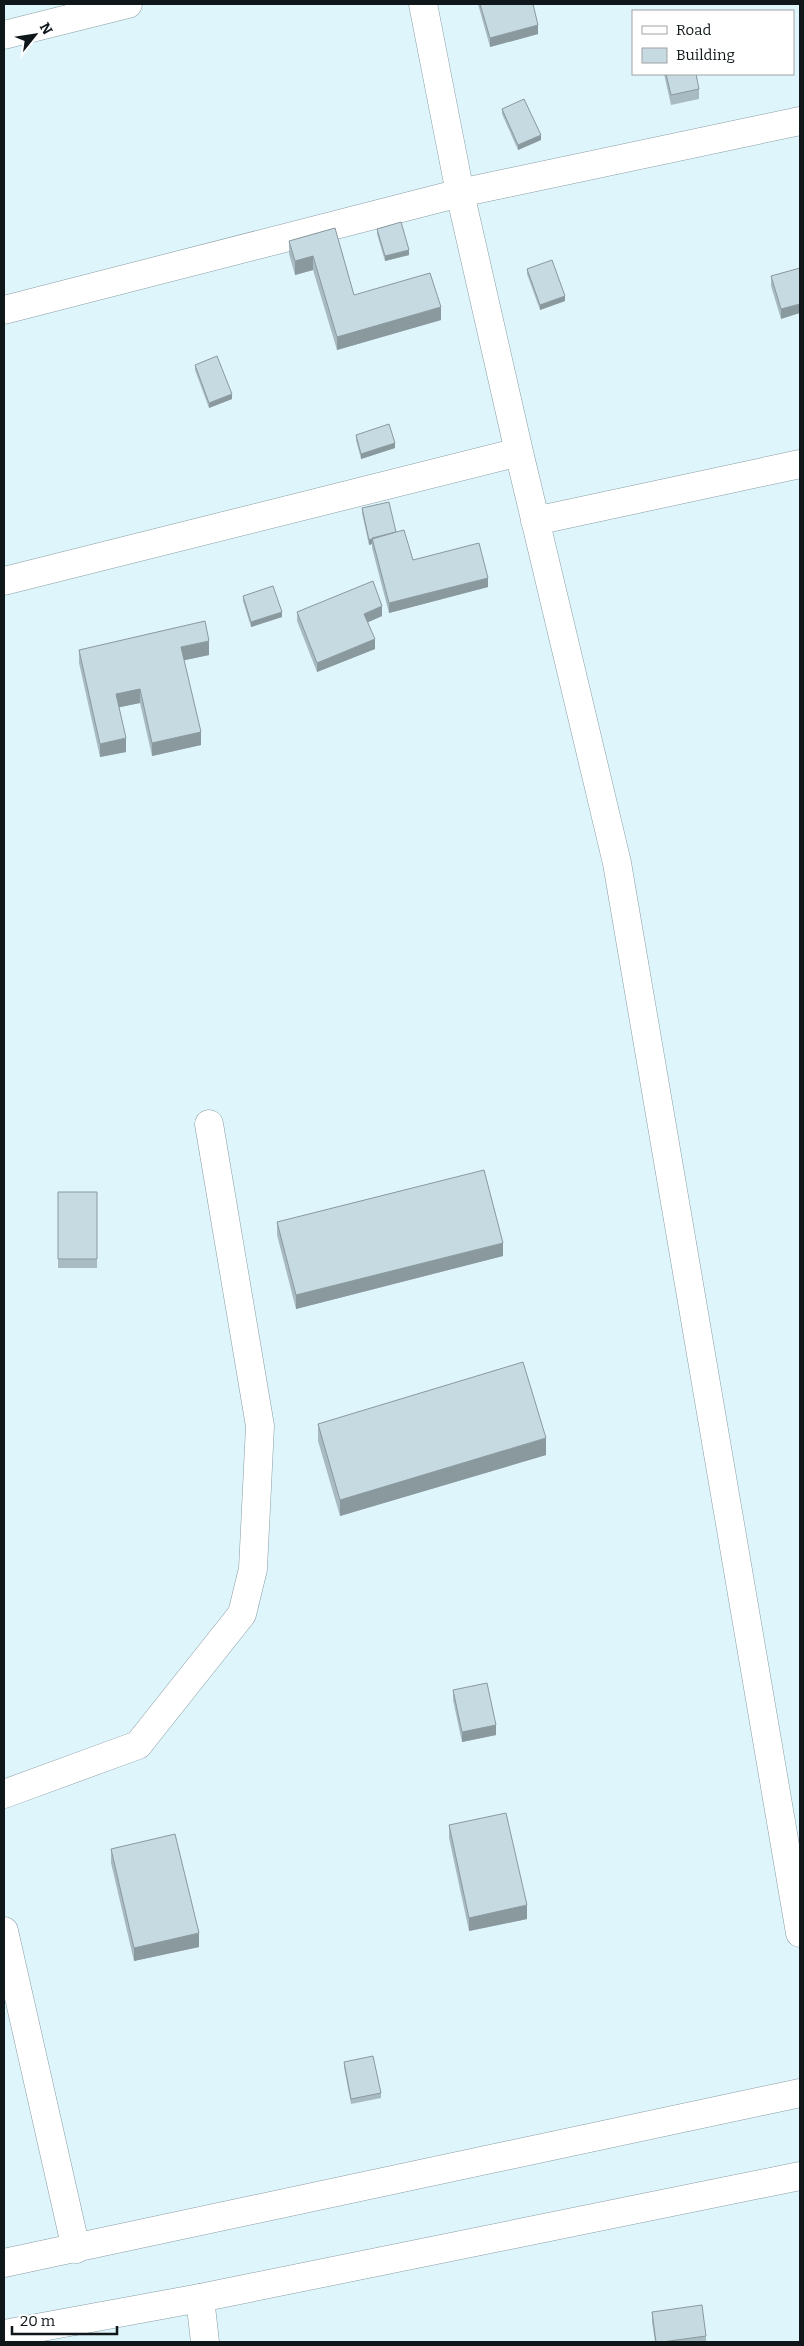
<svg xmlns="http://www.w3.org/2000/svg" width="804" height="2346" viewBox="0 0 804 2346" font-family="Bitter,serif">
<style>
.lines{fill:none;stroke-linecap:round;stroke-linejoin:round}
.street-casing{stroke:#899da4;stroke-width:29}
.secondary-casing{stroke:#899da4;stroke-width:29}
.street{stroke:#fff;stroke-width:28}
.secondary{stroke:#fff;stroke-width:28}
.wall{fill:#a9bbc2}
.shaded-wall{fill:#8a999e}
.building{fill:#c5dae1;stroke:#8a999e}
</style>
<rect width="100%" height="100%" fill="#dff5fc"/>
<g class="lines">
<g class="street-casing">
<path id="street" d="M 423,4 L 460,193 L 519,452 L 617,863 L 800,1933
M 4,35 L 128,4
M 4,310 L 460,193 L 800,121
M 535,521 L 800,464
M 4,581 L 519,452
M 4,1794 L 138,1745 L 242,1614 L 253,1569 L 260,1426 L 209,1124
M 4,1931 L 76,2249
M 200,2298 L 205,2342"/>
</g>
<g class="secondary-casing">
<path id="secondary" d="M 4,2263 L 800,2093
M 4,2334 L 200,2298 L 800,2176"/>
</g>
<use href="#street" class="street"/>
<use href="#secondary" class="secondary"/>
</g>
<path class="wall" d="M 478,4 L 533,4 L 538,34 L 490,47 Z
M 664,74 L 696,74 L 699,89 L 699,99 L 671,105 Z
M 502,109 L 541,140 L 518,150 L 502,114 Z
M 335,228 L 354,295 L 441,320 L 337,350 L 313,270 L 295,275 L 289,254 L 289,241 Z
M 377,229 L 409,255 L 385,261 L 377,234 Z
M 800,268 L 781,319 L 771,286 L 771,276 Z
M 527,269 L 565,301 L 540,310 L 527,274 Z
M 195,365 L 232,399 L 209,408 L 195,370 Z
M 356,435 L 395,448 L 361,459 L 356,440 Z
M 362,508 L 396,532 L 413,560 L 488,587 L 389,613 L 372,548 L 372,544 L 369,545 L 362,513 Z
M 243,596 L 282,617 L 251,627 L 243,601 Z
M 297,612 L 382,616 L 368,622 L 375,649 L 317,672 L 297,621 Z
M 79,650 L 209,655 L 184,660 L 201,745 L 152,756 L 140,703 L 119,707 L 126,752 L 100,757 L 79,663 Z
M 58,1192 L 97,1192 L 97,1268 L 58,1268 Z
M 277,1222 L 503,1256 L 296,1309 L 277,1235 Z
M 318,1424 L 546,1455 L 340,1516 L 318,1441 Z
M 453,1690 L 496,1735 L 462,1742 L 453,1700 Z
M 449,1825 L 527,1919 L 469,1931 L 449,1838 Z
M 111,1849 L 199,1947 L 134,1961 L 111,1863 Z
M 344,2062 L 381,2093 L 381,2098 L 351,2104 L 344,2067 Z
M 652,2312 L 706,2336 L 706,2342 L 655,2342 L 652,2322 Z"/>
<path class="shaded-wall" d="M 538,25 L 538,34 L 490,47 L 490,38 Z
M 541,135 L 541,140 L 518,150 L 518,145 Z
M 409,250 L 409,255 L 385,261 L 385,256 Z
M 313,256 L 313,270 L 295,275 L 295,261 Z
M 565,296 L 565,301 L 540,310 L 540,305 Z
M 800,304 L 800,313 L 781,319 L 781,309 Z
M 441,307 L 441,320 L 337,350 L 337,337 Z
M 232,394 L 232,399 L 209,408 L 209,403 Z
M 395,443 L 395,448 L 361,459 L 361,454 Z
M 372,539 L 372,544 L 369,545 L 369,540 Z
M 488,578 L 488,587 L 389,613 L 389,603 Z
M 382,606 L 382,616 L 364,624 L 364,614 Z
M 282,612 L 282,617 L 251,627 L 251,622 Z
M 375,639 L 375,649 L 317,672 L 317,663 Z
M 209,641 L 209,655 L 181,661 L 181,647 Z
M 140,689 L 140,703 L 116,708 L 116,694 Z
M 201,732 L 201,745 L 152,756 L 152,743 Z
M 126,738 L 126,752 L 100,757 L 100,744 Z
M 503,1243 L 503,1256 L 296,1309 L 296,1295 Z
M 546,1438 L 546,1455 L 340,1516 L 340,1500 Z
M 496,1725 L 496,1735 L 462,1742 L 462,1732 Z
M 527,1905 L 527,1919 L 469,1931 L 469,1918 Z
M 199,1933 L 199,1947 L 134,1961 L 134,1948 Z"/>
<path class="building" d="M 480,4 L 533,4 L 538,25 L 490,38 Z
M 666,74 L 696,74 L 699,89 L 671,95 Z
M 524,99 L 541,135 L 518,145 L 502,109 Z
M 401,222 L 409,250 L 385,256 L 377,229 Z
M 335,228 L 354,295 L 430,273 L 441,307 L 337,337 L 313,256 L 295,261 L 289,241 Z
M 552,260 L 565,296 L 540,305 L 527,269 Z
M 800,268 L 800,304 L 781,309 L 771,276 Z
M 217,356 L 232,394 L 209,403 L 195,365 Z
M 389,424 L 395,443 L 361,454 L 356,435 Z
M 389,502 L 396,532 L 369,540 L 362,508 Z
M 404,530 L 413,560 L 479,543 L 488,578 L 389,603 L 372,538 Z
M 373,581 L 382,606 L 364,614 L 375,639 L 317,663 L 297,612 Z
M 273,586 L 282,612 L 251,622 L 243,596 Z
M 205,621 L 209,641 L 181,647 L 201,732 L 152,743 L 140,689 L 116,694 L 126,738 L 100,744 L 79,650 Z
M 484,1170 L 503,1243 L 296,1295 L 277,1222 Z
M 58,1192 L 97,1192 L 97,1259 L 58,1259 Z
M 523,1362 L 546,1438 L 340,1500 L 318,1424 Z
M 487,1683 L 496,1725 L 462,1732 L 453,1690 Z
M 506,1813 L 527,1905 L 469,1918 L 449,1825 Z
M 175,1834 L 199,1933 L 134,1948 L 111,1849 Z
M 373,2056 L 381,2093 L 351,2099 L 344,2062 Z
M 702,2305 L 706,2336 L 662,2342 L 656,2342 L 652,2312 Z"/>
<rect width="804" height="2346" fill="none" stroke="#10171a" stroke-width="10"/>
<rect x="632" y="10" width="162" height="65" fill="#ffffff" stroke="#9fa2a3"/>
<rect x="642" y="26" width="25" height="8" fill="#ffffff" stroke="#9fa2a3"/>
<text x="676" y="35" font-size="15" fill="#10171a">Road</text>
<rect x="642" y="48" width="25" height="15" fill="#c5dae1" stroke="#9fa2a3"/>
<text x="676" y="60" font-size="15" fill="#10171a">Building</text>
<g transform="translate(35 35) rotate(60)" stroke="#ffffff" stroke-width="4" paint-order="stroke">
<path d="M0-4L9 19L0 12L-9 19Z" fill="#10171a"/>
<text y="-8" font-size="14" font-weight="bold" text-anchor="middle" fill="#10171a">N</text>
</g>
<path d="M12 2326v8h105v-8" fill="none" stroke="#10171a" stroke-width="2.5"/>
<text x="20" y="2326" font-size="15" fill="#10171a" stroke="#ffffff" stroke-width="4" paint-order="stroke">20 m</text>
</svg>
